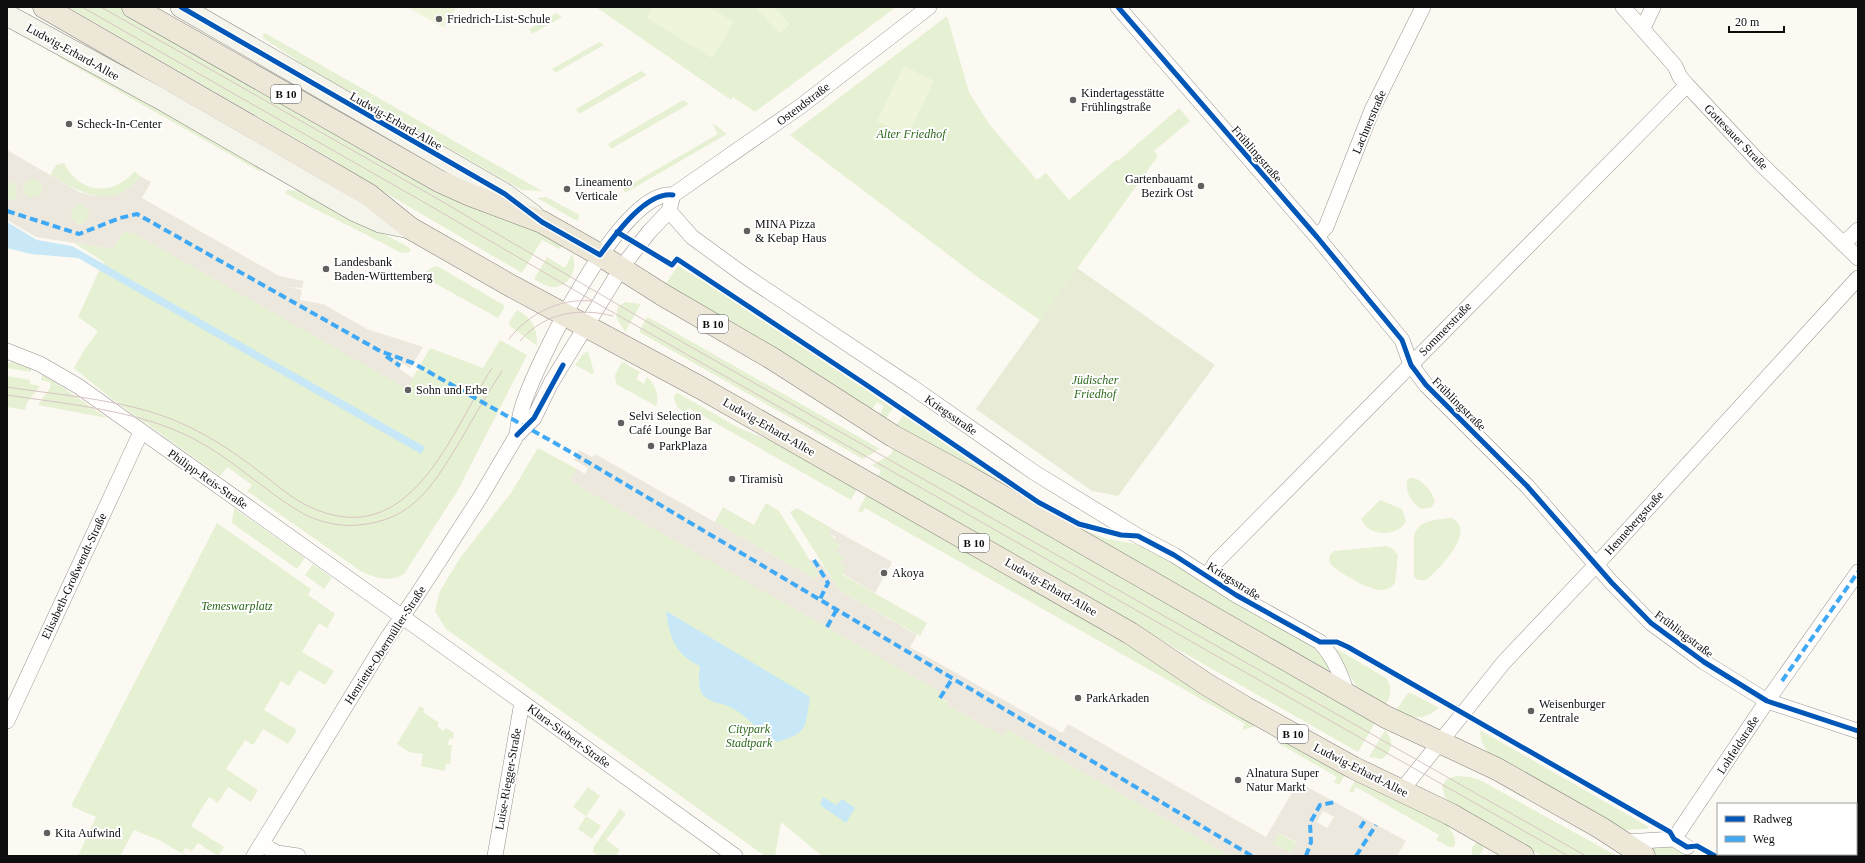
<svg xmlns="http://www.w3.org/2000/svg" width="1865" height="863" viewBox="0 0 1865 863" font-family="'Times New Roman',serif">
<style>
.green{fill:#e5f1d2;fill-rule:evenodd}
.cemetery{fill:#e8ecd6}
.pitch{fill:#eff5db}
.plaza{fill:#ece8dd;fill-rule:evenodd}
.water{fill:#c8e8f7}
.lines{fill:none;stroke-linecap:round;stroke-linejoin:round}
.minor-casing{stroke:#959491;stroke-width:16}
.secondary-casing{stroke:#8c8a87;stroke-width:22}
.primary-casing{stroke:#82817e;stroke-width:23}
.minor{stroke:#fffefd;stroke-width:15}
.secondary{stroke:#f5f4ea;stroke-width:21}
.primary{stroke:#ede7d8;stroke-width:22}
.tram{stroke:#d8c4c5;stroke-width:1}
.quiet{stroke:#3fa9f5;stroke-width:4;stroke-dasharray:8 4;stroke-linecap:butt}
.cycleway-casing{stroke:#fff;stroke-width:8}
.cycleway{stroke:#0057b8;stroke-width:5}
.poi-dot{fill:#61605e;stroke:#fff;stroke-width:1.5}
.labels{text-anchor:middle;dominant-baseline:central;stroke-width:4;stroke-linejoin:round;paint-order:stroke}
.shield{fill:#fff;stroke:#565656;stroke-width:1}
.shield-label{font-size:11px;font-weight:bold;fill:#0e0e0e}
.poi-label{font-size:12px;fill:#0e0e0e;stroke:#fff;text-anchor:start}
.street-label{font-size:12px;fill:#0e0e0e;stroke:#fff}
.park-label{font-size:12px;font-style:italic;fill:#2d691b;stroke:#fff}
</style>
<rect width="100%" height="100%" fill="#fcf9f2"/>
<path class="green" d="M 68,7 L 130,7 L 564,245 L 559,249 L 542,240 L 522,273 L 340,166 L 340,164 Z
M 596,7 L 896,7 L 755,112 L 733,97 L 731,100 Z
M 556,13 L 562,17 L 532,34 L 529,29 Z
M 947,16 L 969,92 L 989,124 L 1037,180 L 1046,173 L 1069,200 L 1116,160 L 1118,161 L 1179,108 L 1190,121 L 1154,151 L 1158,156 L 1040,320 L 979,278 L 790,135 Z
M 265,33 L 542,191 L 522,190 L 313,71 L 263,38 L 263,34 Z
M 599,42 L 604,45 L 555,73 L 552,69 Z
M 58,55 L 112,81 L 264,171 L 259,171 L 60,58 Z
M 641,71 L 647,75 L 579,114 L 576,109 Z
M 683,100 L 689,104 L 611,149 L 608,144 Z
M 712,124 L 717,126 L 727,134 L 625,193 L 623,189 L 718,134 Z
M 64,163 C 80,194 112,197 135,171 L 140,176 C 115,214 80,192 50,175 L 56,165 Z
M23 189a10 10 0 1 1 20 0a10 10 0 1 1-20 0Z
M 7,182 L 13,183 L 18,191 L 15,199 L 7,201 Z
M 287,190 L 301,191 L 313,196 L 410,248 L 410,252 L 401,253 C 364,232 324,215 287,194 L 285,193 Z
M 546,197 L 580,215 L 577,221 L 537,198 Z
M70 214a10 10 0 1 1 20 0a10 10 0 1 1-20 0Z
M 124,231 L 135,234 L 408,386 L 430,348 L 483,368 L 500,340 L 527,355 L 458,490 L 404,574 C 389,583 374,578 359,570 L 247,491 L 252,485 L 227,467 L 220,476 L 108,396 L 74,368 L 83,352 L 98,331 L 78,317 L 97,275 L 104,262 L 74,243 L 113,249 Z
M 572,254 C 579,268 569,289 551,287 C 545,286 540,282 534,279 L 547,257 L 565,268 Z
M 435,266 L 441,268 L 505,306 L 498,318 L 420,275 Z
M 678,266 L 708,284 L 893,408 L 885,420 L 664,286 ZM 877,402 L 884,406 L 880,414 L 872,409 Z
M 625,302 L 641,304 L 625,332 L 616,317 L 618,307 Z
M 517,310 C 532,317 538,329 537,346 L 510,326 L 509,322 Z
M 647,317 L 657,322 L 880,449 L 863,459 L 639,332 Z
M 588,351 L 594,372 L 592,374 L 575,365 L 583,354 Z
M 13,361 L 32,369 L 30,372 L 7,368 L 7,364 Z
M 622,362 L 640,372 L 636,379 L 644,384 L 647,377 C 655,384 660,396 656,406 L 616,384 L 615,375 Z
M 42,375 L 52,380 L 107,418 L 38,405 L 50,388 L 51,383 L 41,380 Z
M 7,376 L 30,380 L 30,384 L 40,386 L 27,403 L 25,410 L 7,407 Z
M 678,393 L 737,427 L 779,444 L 858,487 L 851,500 L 689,408 L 686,413 L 677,407 L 674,398 L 675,394 Z
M 903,415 L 1017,492 L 1082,529 L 1107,539 L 1131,543 L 1155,551 L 1313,646 L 1322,654 L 1329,669 L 1326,671 L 896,426 Z
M 895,446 L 1376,721 L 1358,752 L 877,478 L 881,470 L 872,465 L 891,454 Z
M 538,448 L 577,469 L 570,481 L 941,692 L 940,698 L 948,703 L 947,705 L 1003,736 L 1007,729 L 1230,856 L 822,856 L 781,822 L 775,856 L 765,856 L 446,629 L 435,611 L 440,591 L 460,558 L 511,493 Z
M 1410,478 C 1421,477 1432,491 1435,501 L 1432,507 L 1422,509 C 1412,505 1405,491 1407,481 Z
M 868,492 L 1126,641 L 1257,725 L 1256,726 L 1242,730 L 1245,724 L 865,508 L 862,513 L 858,511 Z
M 1380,500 L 1402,509 L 1406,521 C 1401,534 1380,536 1369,529 C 1366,527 1363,523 1361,519 Z
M 766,503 L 779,511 L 818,573 L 815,579 L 715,522 L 723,507 L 754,525 Z
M 234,508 L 305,558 L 297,569 L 232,523 Z
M 797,508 L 831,528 L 828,533 C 841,541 843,554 846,568 L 843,575 L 927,623 L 920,636 L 839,590 L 790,512 Z
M 1451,518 C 1479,529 1438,570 1426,580 L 1418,580 L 1414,577 L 1414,536 C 1419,519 1436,520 1451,518 Z
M 217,523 L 311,589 L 308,595 L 335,614 L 327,628 L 319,623 L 302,652 L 334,671 L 325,685 L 299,670 L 289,686 L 281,681 L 264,710 L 297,730 L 288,744 L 263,729 L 253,745 L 245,740 L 226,769 L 258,790 L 251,802 L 228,787 L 218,803 L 209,797 L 191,826 L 224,847 L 218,856 L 198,843 L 192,851 L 185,848 L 182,853 L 188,856 L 186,856 L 161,841 L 134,830 L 120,856 L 78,856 L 96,817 L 71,806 Z
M 1386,546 L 1393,549 L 1398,555 L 1395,583 C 1391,588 1387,590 1381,590 C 1371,591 1332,570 1329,561 L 1330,555 L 1334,551 Z
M 313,564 L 332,578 L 324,589 L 305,575 Z
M 1337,649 L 1386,678 C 1393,689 1391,695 1385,706 L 1358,689 L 1335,650 Z
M 1408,693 L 1413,694 L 1439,708 C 1424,721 1413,718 1395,712 Z
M 420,706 L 425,709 L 423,712 L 439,723 L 437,726 L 443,731 L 446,728 L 454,733 L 453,739 L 449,738 L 448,745 L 452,745 L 450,764 L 446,764 L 445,771 L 421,766 L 423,754 L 409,752 L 397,744 Z
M 1385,730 C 1394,740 1393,751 1382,759 L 1369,757 Z
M 1480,730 L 1649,827 L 1646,829 L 1620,830 L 1490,757 L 1481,740 Z
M 1278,743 L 1294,744 L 1346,773 L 1339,785 L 1334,782 L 1337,777 Z
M 1456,776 L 1470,777 L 1480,780 L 1617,856 L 1542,856 L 1449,802 L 1445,797 L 1442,786 L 1447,779 Z
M 1356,779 L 1446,823 C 1451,831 1458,838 1454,847 L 1449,847 L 1436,840 L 1439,835 L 1356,787 L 1353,793 L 1349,791 Z
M 588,787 L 600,796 L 586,816 L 601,826 L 592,839 L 578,829 L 586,816 L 573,807 Z
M 620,809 L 626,814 L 606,840 L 620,850 L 617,854 L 619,856 L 599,856 L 593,852 L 594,846 Z
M 1278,833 L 1297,843 L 1292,853 L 1273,844 Z
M 1477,842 L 1485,846 L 1480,854 L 1483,856 L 1472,856 L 1472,848 Z
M 1670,846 L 1687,856 L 1657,856 L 1646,848 Z"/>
<path class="cemetery" d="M 1077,268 L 1215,365 L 1118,496 L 1092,491 L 976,409 Z"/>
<path class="pitch" d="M 407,7 L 456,7 L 444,28 Z
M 653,7 L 709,7 L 734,22 L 712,58 L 647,18 Z
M 755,7 L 774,7 L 790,24 L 780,34 Z
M 904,66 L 934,81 L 908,135 L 877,121 Z"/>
<path class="plaza" d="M 7,150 L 79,192 L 94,196 L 113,196 L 123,192 L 133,185 L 140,176 L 151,182 L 142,198 L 279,276 L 304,281 L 302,288 L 288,287 L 302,290 L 300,300 L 323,304 L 367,329 L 423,347 L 410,368 L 402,363 L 399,369 L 413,378 L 408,386 L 405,388 L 135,234 L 124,231 L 113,249 L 36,237 L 7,220 L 7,201 L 15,199 L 18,191 L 13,183 L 7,182 ZM 35,179 L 42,185 L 42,191 L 39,196 L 31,198 L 24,193 L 23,187 L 26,181 ZM 82,205 L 87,208 L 90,216 L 84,223 L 78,224 L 71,218 L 71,212 L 76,206 Z
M 579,450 L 592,457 L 595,454 L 815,579 L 818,573 L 808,559 L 820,562 L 839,590 L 917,635 L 910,647 L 1062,733 L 1068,724 L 1266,837 L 1298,782 L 1406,841 L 1397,856 L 1230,856 L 1007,729 L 1003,736 L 947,705 L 948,702 L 938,696 L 940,692 L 570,481 L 577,469 L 585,474 L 588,468 L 574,460 ZM 1323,811 L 1334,817 L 1327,828 L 1317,822 ZM 1278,833 L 1297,842 L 1292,853 L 1273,844 Z
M 831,528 L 892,562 L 875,593 L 843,574 L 846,568 L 840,564 L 843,557 L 836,552 L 840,545 L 833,541 L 836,537 L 828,533 Z"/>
<path class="water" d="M 7,222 L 37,240 L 72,246 L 425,447 L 421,454 L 78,258 L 31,254 L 7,248 Z
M 666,611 L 810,697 C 805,727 809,733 777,742 C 759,734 749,716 730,707 C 722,703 711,703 704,696 C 697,689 699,675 700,666 C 675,655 669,636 666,611 Z
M 823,797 L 836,805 L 842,799 L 855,808 L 846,823 L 820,805 Z"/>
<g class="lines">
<g class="minor-casing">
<path id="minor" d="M 1118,7 L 1317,237 L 1402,340 L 1411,365 L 1426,385 L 1527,486 L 1612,583 L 1651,623 L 1704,662 L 1767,701 L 1858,731
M 1623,7 L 1675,66 L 1680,77 L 1687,85 L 1759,162 L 1858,258
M 1643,28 L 1653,7
M 669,211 L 692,237 L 744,275 L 912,387 L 1035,473 L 1138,536 L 1174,555 L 1236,595 L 1320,642 C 1334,658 1341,674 1347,694
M 1317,237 L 1326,227 L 1372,110 L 1423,7
M 1843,244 L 1858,230
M 7,351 L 40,364 L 78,386 L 522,702 L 735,856
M 517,435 C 518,427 519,417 522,408 C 535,365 622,187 673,195 L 801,106 L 929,7
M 1207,576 L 1216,562 L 1687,85
M 7,721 L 141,432
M 1401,791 L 1504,662 L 1596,565 L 1858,278
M 1674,839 L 1767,701 L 1858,572
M 1625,842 L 1674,839 L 1687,847
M 261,844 L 277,853 L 298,856
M 254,856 L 386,640 L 417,595 L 481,496 L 517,435 L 534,418 L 551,383 L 622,267 L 649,232 L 669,211 L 673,195
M 495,856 L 522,702"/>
</g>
<g class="secondary-casing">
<path id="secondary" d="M 181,7 L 505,194 L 533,215
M 7,15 L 161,99 L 355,211 L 380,222 L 410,228"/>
</g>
<g class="primary-casing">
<path id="primary" d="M 44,7 L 335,175 L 369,195 L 410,228 L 513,287 L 701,388 L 1130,633 L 1206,684 L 1246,708 L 1354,768 L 1450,814 L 1523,856
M 133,7 L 439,181 L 470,195 L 542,222 L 600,255 L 663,295 L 773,359 L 893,436 L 965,475 L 1386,717 L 1497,769 L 1601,828 L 1644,856"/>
</g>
<use href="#minor" class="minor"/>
<use href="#secondary" class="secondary"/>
<use href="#primary" class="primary"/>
<path class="tram" d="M 82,7 L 427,204 L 593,301 L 1568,856
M 101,7 L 431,195 L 663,331 L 1586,856
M 509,339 C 529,313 560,298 592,301
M 520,341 C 544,313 578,307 613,316
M 7,387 C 64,396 135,400 187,426 C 213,438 238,455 261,473 C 276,484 291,498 308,506 C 410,555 450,434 492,368
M 7,395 C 66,404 138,410 192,438 C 232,458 264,491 302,513 C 319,522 339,527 358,525 C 413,521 434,484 460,441 C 474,417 487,394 502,371"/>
<path class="quiet" d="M 7,211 L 79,234 L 120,218 L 137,214 L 380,351 L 413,363 L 576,455 L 1252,856
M 386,356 L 400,366
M 814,560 L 828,583 L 820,599
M 827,627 L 837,609
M 1782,681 L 1858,572
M 940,698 L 952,679
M 1360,828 L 1366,819
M 1306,856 L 1311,842 L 1310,823 L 1320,805 L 1335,802
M 1356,856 L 1376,825"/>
<g class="cycleway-casing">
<path id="cycleway" d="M 181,7 L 505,194 L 542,222 L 600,255 C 615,235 646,191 673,195
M 1118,7 L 1317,237 L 1402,340 L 1411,365 L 1426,385 L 1527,486 L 1612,583 L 1651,623 L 1704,662 L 1767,701 L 1858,731
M 617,232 L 672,265 L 677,259 L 865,384 L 1038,502 L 1079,524 L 1121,535 L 1138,536 L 1174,555 L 1236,595 L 1320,642 L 1337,642 L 1348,647 L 1670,832 L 1674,839 L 1687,847 L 1697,846 L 1715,856
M 517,435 L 534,418 L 563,365"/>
</g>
<use href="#cycleway" class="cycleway"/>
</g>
<g class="poi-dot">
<circle cx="439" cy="19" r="4"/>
<circle cx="1073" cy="100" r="4"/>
<circle cx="69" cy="124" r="4"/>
<circle cx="1201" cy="186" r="4"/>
<circle cx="567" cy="189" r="4"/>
<circle cx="747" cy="231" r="4"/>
<circle cx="326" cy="269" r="4"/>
<circle cx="408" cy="390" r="4"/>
<circle cx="621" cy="423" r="4"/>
<circle cx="651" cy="446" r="4"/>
<circle cx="732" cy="479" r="4"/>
<circle cx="884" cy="573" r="4"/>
<circle cx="1078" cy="698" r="4"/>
<circle cx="1531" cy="711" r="4"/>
<circle cx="1238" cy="780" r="4"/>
<circle cx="47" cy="833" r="4"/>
</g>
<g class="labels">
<g class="shield">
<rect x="271" y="85" width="30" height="18" rx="3"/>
<rect x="698" y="315" width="30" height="18" rx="3"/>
<rect x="959" y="534" width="30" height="18" rx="3"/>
<rect x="1278" y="725" width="30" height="18" rx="3"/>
</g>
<g class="shield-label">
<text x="286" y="94">B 10</text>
<text x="713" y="324">B 10</text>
<text x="974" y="543">B 10</text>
<text x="1293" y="734">B 10</text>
</g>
<g class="poi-label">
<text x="447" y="19">Friedrich-List-Schule</text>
<text x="1081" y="93">Kindertagesstätte<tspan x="1081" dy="14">Frühlingstraße</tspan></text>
<text x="77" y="124">Scheck-In-Center</text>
<text x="1193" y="179" text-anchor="end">Gartenbauamt<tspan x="1193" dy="14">Bezirk Ost</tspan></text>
<text x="575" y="182">Lineamento<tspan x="575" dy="14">Verticale</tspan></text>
<text x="755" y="224">MINA Pizza<tspan x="755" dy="14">&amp; Kebap Haus</tspan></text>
<text x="334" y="262">Landesbank<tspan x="334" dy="14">Baden-Württemberg</tspan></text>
<text x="416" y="390">Sohn und Erbe</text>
<text x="629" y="416">Selvi Selection<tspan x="629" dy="14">Café Lounge Bar</tspan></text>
<text x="659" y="446">ParkPlaza</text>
<text x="740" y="479">Tiramisù</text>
<text x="892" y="573">Akoya</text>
<text x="1086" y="698">ParkArkaden</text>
<text x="1539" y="704">Weisenburger<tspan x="1539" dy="14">Zentrale</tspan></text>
<text x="1246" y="773">Alnatura Super<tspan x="1246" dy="14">Natur Markt</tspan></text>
<text x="55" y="833">Kita Aufwind</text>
</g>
<g class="street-label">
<text transform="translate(73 52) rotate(29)">Ludwig-Erhard-Allee</text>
<text transform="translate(803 104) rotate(-37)">Ostendstraße</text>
<text transform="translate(396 121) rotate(30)">Ludwig-Erhard-Allee</text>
<text transform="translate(1369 122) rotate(-67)">Lachnerstraße</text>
<text transform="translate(1736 137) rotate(46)">Gottesauer Straße</text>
<text transform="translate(1257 154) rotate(49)">Frühlingstraße</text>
<text transform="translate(1445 329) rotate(-46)">Sommerstraße</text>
<text transform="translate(1459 404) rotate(45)">Frühlingstraße</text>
<text transform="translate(951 415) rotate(35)">Kriegsstraße</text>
<text transform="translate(769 427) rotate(30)">Ludwig-Erhard-Allee</text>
<text transform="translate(208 479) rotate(35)">Philipp-Reis-Straße</text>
<text transform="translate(1634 523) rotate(-48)">Hennebergstraße</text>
<text transform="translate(74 576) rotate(-65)">Elisabeth-Großwendt-Straße</text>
<text transform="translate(1234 581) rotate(32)">Kriegsstraße</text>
<text transform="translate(1051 587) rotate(30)">Ludwig-Erhard-Allee</text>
<text transform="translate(1684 634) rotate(37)">Frühlingstraße</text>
<text transform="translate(385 645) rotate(-57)">Henriette-Obermüller-Straße</text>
<text transform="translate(569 736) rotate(36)">Klara-Siebert-Straße</text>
<text transform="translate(1738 745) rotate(-57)">Lohfeldstraße</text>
<text transform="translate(1361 770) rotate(27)">Ludwig-Erhard-Allee</text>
<text transform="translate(508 779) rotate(-80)">Luise-Riegger-Straße</text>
</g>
<g class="park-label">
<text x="911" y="134">Alter Friedhof</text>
<text x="1095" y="380">Jüdischer<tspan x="1095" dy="14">Friedhof</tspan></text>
<text x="237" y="606">Temeswarplatz</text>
<text x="749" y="729">Citypark<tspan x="749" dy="14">Stadtpark</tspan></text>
</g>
</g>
<rect width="1865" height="863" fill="none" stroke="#0e0e0e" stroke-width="16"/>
<rect x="1717" y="803" width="140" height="52" fill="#ffffff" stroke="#9f9f9f"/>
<rect x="1725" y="816" width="20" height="6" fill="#0057b8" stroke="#9f9f9f"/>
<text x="1753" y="823" font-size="12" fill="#0e0e0e">Radweg</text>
<rect x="1725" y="836" width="20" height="6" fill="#3fa9f5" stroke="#9f9f9f"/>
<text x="1753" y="843" font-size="12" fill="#0e0e0e">Weg</text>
<path d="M1729 26v6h55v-6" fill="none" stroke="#0e0e0e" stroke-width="2"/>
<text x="1735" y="26" font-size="12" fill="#0e0e0e" stroke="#ffffff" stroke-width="3" paint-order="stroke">20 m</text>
</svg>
